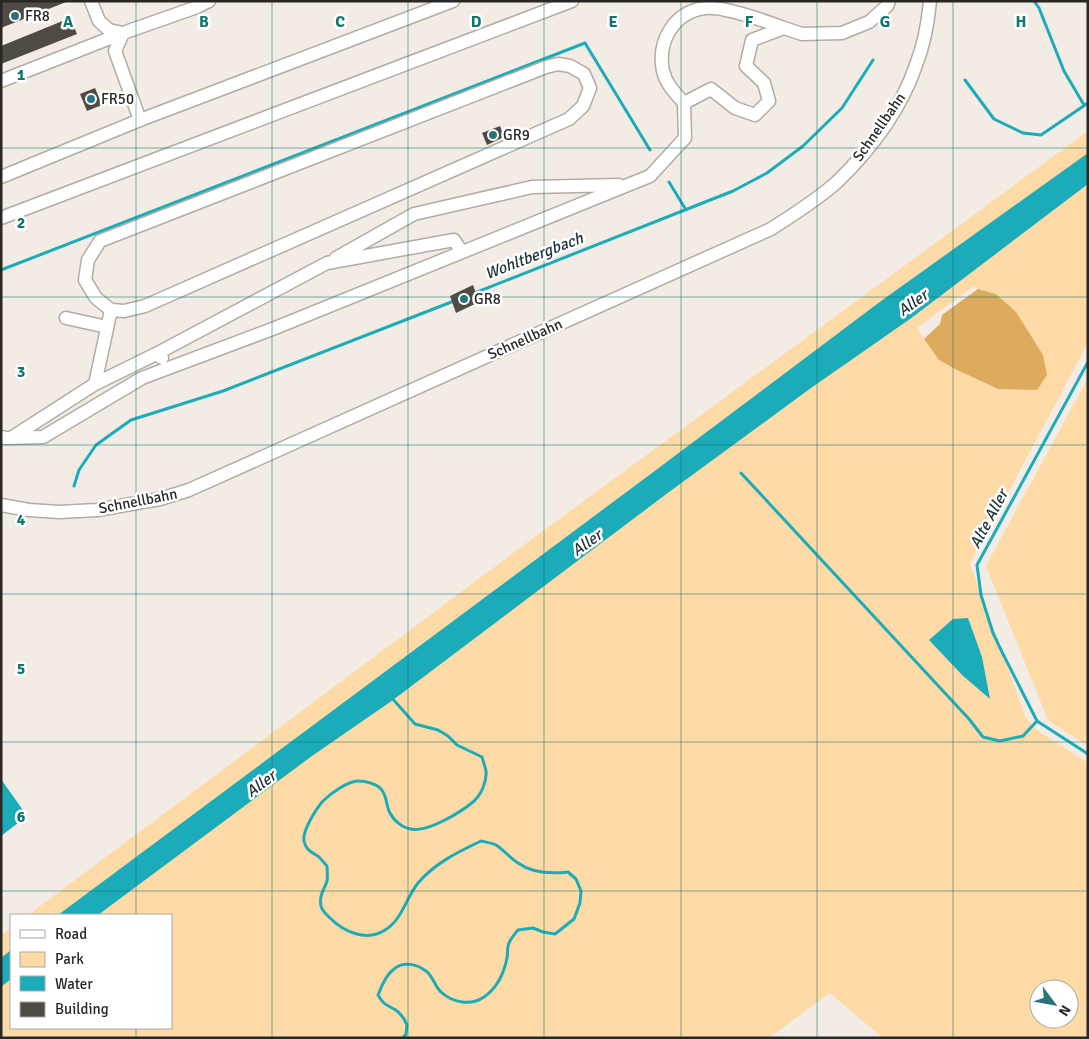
<svg xmlns="http://www.w3.org/2000/svg" width="1089" height="1039" viewBox="0 0 1089 1039" font-family="Signika,sans-serif">
<style>
.green{fill:#fedaa7;fill-rule:evenodd}
.forest{fill:#ddaa5e}
.water{fill:#1cacb9}
.lines{fill:none;stroke-linecap:round;stroke-linejoin:round}
.stream{stroke:#1cacb9;stroke-width:3}
.building{fill:#4f4b44}
.minor-casing{stroke:#b1aca4;stroke-width:15}
.minor{stroke:#fff;stroke-width:12}
.grid{fill:none;stroke:#0f766e;stroke-width:1;stroke-opacity:0.55}
.poi-dot{fill:#2a737b;stroke:#fff;stroke-width:2}
.labels{text-anchor:middle;dominant-baseline:central;stroke-width:5;stroke-linejoin:round;paint-order:stroke}
.poi-label{font-size:15px;fill:#292724;stroke:#fff;text-anchor:start}
.street-label{font-size:15px;fill:#292724;stroke:#fff}
.water-label{font-size:16px;font-style:italic;fill:#1d3336;stroke:#fff}
.grid-label{font-size:16px;text-anchor:middle;font-weight:bold;fill:#0f766e;stroke:#fff;stroke-width:5;stroke-linejoin:round;paint-order:stroke}
</style>
<rect width="100%" height="100%" fill="#f2ece5"/>
<path class="green" d="M 1088,131 L 1088,343 L 970,564 L 1026,718 L 1037,730 L 1088,763 L 1088,1038 L 883,1038 L 830,993 L 769,1038 L 1,1038 L 1,935 L 11,928 L 11,1028 L 171,1028 L 171,915 L 28,915 L 528,542 ZM 974,286 L 978,289 L 996,294 L 1037,389 L 998,389 L 955,369 L 939,360 L 924,339 L 917,328 ZM 1039,989 L 1069,989 L 1069,1019 L 1039,1019 Z
M 1088,378 L 1088,746 L 1048,720 L 986,566 Z"/>
<path class="forest" d="M 978,289 L 996,294 L 1016,312 L 1043,355 L 1047,375 L 1037,390 L 998,389 L 955,369 L 939,360 L 924,339 L 940,324 L 942,315 Z"/>
<path class="water" d="M 1088,153 L 1088,184 L 910,319 L 811,388 L 669,492 L 393,700 L 312,756 L 98,915 L 58,915 L 652,473 L 881,301 Z
M 968,618 L 982,657 L 990,699 L 962,675 L 929,640 L 953,619 Z
M 1,779 L 27,816 L 1,836 Z
M 11,950 L 11,979 L 1,987 L 1,958 Z"/>
<g class="lines">
<path class="stream" d="M 1034,1 L 1039,8 L 1064,71 L 1084,105
M 965,80 L 994,119 L 1023,133 L 1041,135 L 1088,103
M 669,182 L 686,210
M 1,270 L 585,43 L 650,150
M 472,294 L 733,191 L 767,173 L 803,146 L 842,108 L 873,60
M 1088,362 L 977,565 L 981,595 L 993,633 L 1002,652 L 1037,721 L 1088,754
M 741,473 L 969,719 L 983,737 L 1000,741 L 1023,736 L 1037,721
M 74,486 L 79,470 L 96,445 L 131,420 L 223,391 L 454,301
M 391,697 L 415,724 L 438,730 L 448,736 L 457,745 L 482,757 C 483,761 485,766 486,771 C 487,782 481,795 473,802 C 461,812 427,833 411,829 C 403,828 394,821 390,813 C 386,806 387,795 381,789 C 377,784 365,781 359,781 C 349,780 330,794 323,801 C 316,809 302,831 304,841 C 306,851 312,852 319,857 C 322,860 324,863 327,866 C 327,870 328,876 327,881 C 324,891 319,894 321,906 C 322,911 326,914 330,918 C 344,932 367,942 385,930 C 402,920 406,898 418,883 C 435,863 458,852 481,841 C 486,842 492,843 496,845 C 504,850 510,858 518,863 C 532,873 551,874 568,872 L 576,879 L 581,891 L 580,903 L 574,919 L 555,934 L 543,932 L 533,928 L 518,930 C 515,934 511,938 509,943 C 507,947 508,953 507,958 C 504,973 497,988 484,997 C 471,1006 453,1003 441,992 C 435,987 433,976 426,971 C 417,964 403,961 394,969 C 387,974 381,987 378,995 C 385,1007 387,1004 397,1011 C 402,1015 405,1020 407,1025 L 406,1034 L 403,1038"/>
</g>
<path class="building" d="M 1,1 L 66,1 L 66,2 L 1,28 Z
M 70,18 L 77,34 L 1,64 L 1,46 Z
M 95,88 L 102,105 L 87,111 L 80,94 Z
M 500,126 L 504,137 L 487,145 L 482,133 Z
M 473,285 L 479,302 L 456,313 L 450,296 Z"/>
<g class="lines">
<g class="minor-casing">
<path id="minor" d="M 91,1 L 99,21 L 109,30 L 123,33
M 123,33 L 115,51 L 140,120
M 558,64 L 570,66 L 584,74 L 590,88 L 583,106 L 569,119 L 145,306 L 124,311 L 111,310 L 96,298 L 85,280 L 88,260 L 100,241 L 546,67 Z
M 1,81 L 123,33 L 197,7 L 209,1
M 684,103 C 675,93 666,84 663,71 C 657,41 674,12 705,8 C 724,6 765,21 784,28
M 1,177 L 140,120 L 453,1
M 1,218 L 572,1
M 336,258 L 414,214 L 532,187 L 619,185
M 66,318 L 107,327
M 156,354 L 327,263 L 454,240 L 462,252
M 95,384 L 156,354 L 162,358
M 1,437 L 6,438 L 43,437 L 142,378 L 275,328 L 650,176 L 685,138 L 684,103 L 711,89 L 735,108 L 755,115 L 769,101 L 764,83 L 746,66 L 752,40 L 784,28 L 802,34 L 842,33 L 869,22 L 887,6 L 889,1
M 11,438 L 95,384 L 111,310
M 1,505 L 29,510 L 59,512 L 97,510 L 160,499 L 189,490 L 771,229 C 794,214 817,200 837,182 C 870,150 901,109 916,65 C 924,45 928,23 930,1"/>
</g>
<use href="#minor" class="minor"/>
</g>
<path class="grid" d="M 136,1 L 136,915M 272,1 L 272,1038M 408,1 L 408,1038M 544,1 L 544,1038M 681,1 L 681,1038M 817,1 L 817,1038M 953,1 L 953,1038M 1,148 L 1088,148M 1,297 L 1088,297M 1,445 L 1088,445M 1,594 L 1088,594M 1,742 L 1088,742M 1,891 L 1088,891M 136,1028 L 136,1038"/>
<g class="poi-dot">
<circle cx="15" cy="16" r="5"/>
<circle cx="91" cy="99" r="5"/>
<circle cx="493" cy="135" r="5"/>
<circle cx="464" cy="299" r="5"/>
</g>
<g class="labels">
<g class="poi-label">
<text x="25" y="16">FR8</text>
<text x="101" y="99">FR50</text>
<text x="503" y="135">GR9</text>
<text x="474" y="299">GR8</text>
</g>
<g class="street-label">
<text transform="translate(879 127) rotate(-55)">Schnellbahn</text>
<text transform="translate(525 339) rotate(-24)">Schnellbahn</text>
<text transform="translate(138 501) rotate(-11)">Schnellbahn</text>
</g>
<g class="water-label">
<text transform="translate(534 256) rotate(-21)">Wohltbergbach</text>
<text transform="translate(913 303) rotate(-36)">Aller</text>
<text transform="translate(989 519) rotate(-62)">Alte Aller</text>
<text transform="translate(587 543) rotate(-36)">Aller</text>
<text transform="translate(261 784) rotate(-37)">Aller</text>
</g>
</g>
<g class="grid-label">
<text x="68" y="27">A</text>
<text x="204" y="27">B</text>
<text x="340" y="27">C</text>
<text x="476" y="27">D</text>
<text x="613" y="27">E</text>
<text x="749" y="27">F</text>
<text x="885" y="27">G</text>
<text x="1021" y="27">H</text>
<text x="21" y="80">1</text>
<text x="21" y="228">2</text>
<text x="21" y="377">3</text>
<text x="21" y="525">4</text>
<text x="21" y="674">5</text>
<text x="21" y="822">6</text>
</g>
<rect width="1089" height="1039" fill="none" stroke="#292724" stroke-width="5"/>
<rect x="10" y="914" width="162" height="115" fill="#ffffff" stroke="#a9a9a7"/>
<rect x="20" y="930" width="25" height="8" fill="#ffffff" stroke="#a9a9a7"/>
<text x="55" y="939" font-size="15" fill="#292724">Road</text>
<rect x="20" y="952" width="25" height="15" fill="#fedaa7" stroke="#a9a9a7"/>
<text x="55" y="964" font-size="15" fill="#292724">Park</text>
<rect x="20" y="976" width="25" height="15" fill="#1cacb9" stroke="#a9a9a7"/>
<text x="55" y="989" font-size="15" fill="#292724">Water</text>
<rect x="20" y="1002" width="25" height="15" fill="#4f4b44" stroke="#a9a9a7"/>
<text x="55" y="1014" font-size="15" fill="#292724">Building</text>
<g transform="translate(1054 1004) rotate(122)"><circle r="24" fill="#ffffff" stroke="#a9a9a7"/>
<path d="M0-4L9 19L0 12L-9 19Z" fill="#2a737b"/>
<text y="-8" font-size="14" font-weight="bold" text-anchor="middle" fill="#292724">N</text>
</g>
</svg>
